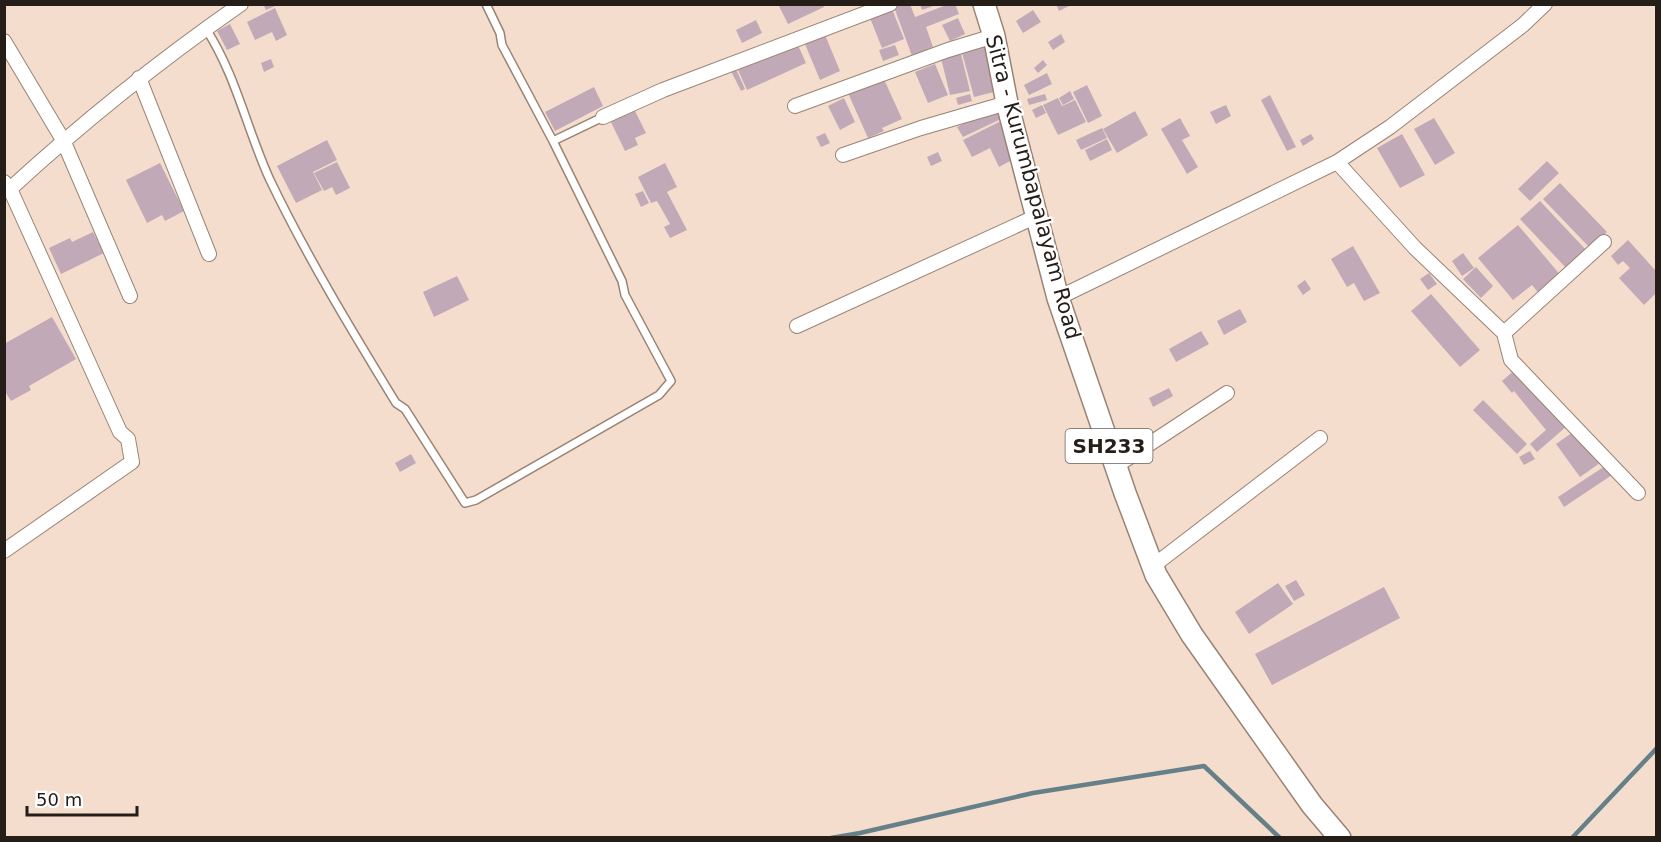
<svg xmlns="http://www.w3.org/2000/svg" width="1661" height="842" viewBox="0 0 1661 842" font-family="'DejaVu Sans',sans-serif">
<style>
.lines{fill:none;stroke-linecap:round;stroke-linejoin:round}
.stream{stroke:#658088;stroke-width:4.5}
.building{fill:#c2a9b7}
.lane-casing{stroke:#998374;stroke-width:10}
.street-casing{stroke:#998374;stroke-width:16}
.primary-casing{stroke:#998374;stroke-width:24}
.lane{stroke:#fff;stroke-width:7}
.street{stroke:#fff;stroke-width:14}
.primary{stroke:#fff;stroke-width:21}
.labels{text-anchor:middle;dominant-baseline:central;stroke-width:4.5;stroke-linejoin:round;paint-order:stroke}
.shield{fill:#fff;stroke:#66615d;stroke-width:1.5}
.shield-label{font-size:20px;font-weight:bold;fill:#251d17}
.street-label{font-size:21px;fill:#251d17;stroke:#fff}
</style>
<rect width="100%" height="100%" fill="#f5ddcd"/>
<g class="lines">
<path class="stream" d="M 831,838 L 860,833 L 1033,793 L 1204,766 L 1280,838
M 1572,838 L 1656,749"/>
</g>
<path class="building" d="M 263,4 L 275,4 L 275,6 L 266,10 Z
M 778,4 L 823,4 L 824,7 L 788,24 Z
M 901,4 L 910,4 L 915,17 L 949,4 L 955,4 L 959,14 L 926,27 L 933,47 L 912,56 L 894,7 Z
M 920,4 L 936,4 L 936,5 L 922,10 Z
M 1056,4 L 1073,4 L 1059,11 Z
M 275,8 L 287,35 L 276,41 L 272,32 L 255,40 L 247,22 Z
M 892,9 L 904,39 L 882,48 L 870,18 Z
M 1033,10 L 1041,22 L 1023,33 L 1016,21 Z
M 958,18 L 965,34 L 950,41 L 942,25 Z
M 756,20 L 762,33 L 742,43 L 736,30 Z
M 230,24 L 240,44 L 227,50 L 217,31 Z
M 1061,34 L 1065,42 L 1053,50 L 1048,42 Z
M 825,35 L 840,71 L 820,80 L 805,44 Z
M 797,43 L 806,63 L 747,90 L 738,70 Z
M 985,43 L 998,91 L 974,97 L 961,49 Z
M 895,45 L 899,55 L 883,61 L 879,50 Z
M 960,50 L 970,91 L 950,95 L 940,54 Z
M 271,59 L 274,67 L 264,72 L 261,63 Z
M 1043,60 L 1047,65 L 1038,73 L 1034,68 Z
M 935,64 L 948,95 L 928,103 L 915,72 Z
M 736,69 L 745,89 L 741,91 L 731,71 Z
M 1047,73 L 1052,84 L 1029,95 L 1024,85 Z
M 883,77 L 902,119 L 882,128 L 884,131 L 868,138 L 848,93 Z
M 1087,85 L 1102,116 L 1088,123 L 1073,92 Z
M 594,87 L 603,106 L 555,131 L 545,112 Z
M 1070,91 L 1074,99 L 1063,105 L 1059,98 Z
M 970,94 L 972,101 L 958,105 L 956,98 Z
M 1045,94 L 1047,100 L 1029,105 L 1027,99 Z
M 1270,95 L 1296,147 L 1287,151 L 1261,100 Z
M 844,98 L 855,122 L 840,130 L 828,106 Z
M 1058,98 L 1062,106 L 1060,107 L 1075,100 L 1086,122 L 1058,135 L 1043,105 Z
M 1042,105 L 1046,113 L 1036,118 L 1032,110 Z
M 1226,105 L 1231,116 L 1216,124 L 1210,112 Z
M 633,107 L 646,133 L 635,138 L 638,145 L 625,151 L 609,118 Z
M 996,108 L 1001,119 L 963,137 L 957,127 Z
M 1135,111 L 1148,135 L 1117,153 L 1103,129 Z
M 1180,118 L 1190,136 L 1182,140 L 1198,167 L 1187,174 L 1161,129 Z
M 1434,118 L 1455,153 L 1435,165 L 1414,129 Z
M 1001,121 L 1009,139 L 1005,141 L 1014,159 L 999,167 L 990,148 L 972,157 L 963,140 Z
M 1102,128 L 1107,138 L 1081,150 L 1076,140 Z
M 825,133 L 830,143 L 821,147 L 816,137 Z
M 1311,134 L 1314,139 L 1303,146 L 1300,140 Z
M 1402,134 L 1425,175 L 1400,188 L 1377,148 Z
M 1107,139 L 1112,150 L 1090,161 L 1085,150 Z
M 327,140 L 337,160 L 313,172 L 322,190 L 296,203 L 277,166 Z
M 938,152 L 942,161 L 931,166 L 927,157 Z
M 1547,161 L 1559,173 L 1530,201 L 1518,189 Z
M 337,162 L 350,188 L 336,195 L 332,187 L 324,191 L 314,173 Z
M 160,163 L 184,211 L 165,221 L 162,215 L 147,223 L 126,180 Z
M 665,163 L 677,187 L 667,192 L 687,230 L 670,238 L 664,227 L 670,224 L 657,201 L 651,203 L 638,177 Z
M 1560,183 L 1607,232 L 1590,248 L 1543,199 Z
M 643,191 L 649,203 L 641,207 L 635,194 Z
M 1540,201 L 1587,251 L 1567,269 L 1520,219 Z
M 1518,225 L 1562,277 L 1540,295 L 1532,285 L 1513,300 L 1478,258 Z
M 93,232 L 104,253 L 61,274 L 49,248 L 70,238 L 72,242 Z
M 1628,240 L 1656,271 L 1656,293 L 1644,305 L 1619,278 L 1630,268 L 1623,261 L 1618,265 L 1611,256 Z
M 1353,246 L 1380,293 L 1364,301 L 1354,283 L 1347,287 L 1331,259 Z
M 1463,253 L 1474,268 L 1462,276 L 1452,261 Z
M 1476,267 L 1493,286 L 1481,298 L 1463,279 Z
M 1429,273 L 1437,284 L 1428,290 L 1420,279 Z
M 457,276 L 469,300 L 434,317 L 423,292 Z
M 1305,280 L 1311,289 L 1303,295 L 1297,286 Z
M 1431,294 L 1480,350 L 1460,367 L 1411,311 Z
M 1240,309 L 1247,322 L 1224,335 L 1217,321 Z
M 52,317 L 76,359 L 29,386 L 31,390 L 11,401 L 4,390 L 4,344 Z
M 1201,331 L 1209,344 L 1176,362 L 1169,349 Z
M 1518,367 L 1567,426 L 1537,452 L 1530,444 L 1546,430 L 1514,391 L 1512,393 L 1502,381 Z
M 1169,388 L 1173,396 L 1153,407 L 1149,398 Z
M 1483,400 L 1527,444 L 1517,454 L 1473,410 Z
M 1576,430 L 1600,463 L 1580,477 L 1556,444 Z
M 1530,451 L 1535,459 L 1524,465 L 1519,457 Z
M 411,454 L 416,463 L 400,472 L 395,463 Z
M 1605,466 L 1612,475 L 1564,507 L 1558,497 Z
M 1296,580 L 1305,595 L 1294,601 L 1285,586 Z
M 1278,583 L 1293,604 L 1249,634 L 1235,612 Z
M 1384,587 L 1400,618 L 1272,685 L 1255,654 Z"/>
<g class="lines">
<g class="lane-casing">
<path id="lane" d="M 206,29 C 236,75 247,130 270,180 C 307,257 352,331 396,403 L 405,409 L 465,503 L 476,500 L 659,395 L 671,381 L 625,295 L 622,281 L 553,141 L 502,45 L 500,33 L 486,4
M 553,141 L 603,117"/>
</g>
<g class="street-casing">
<path id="street" d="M 4,41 L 63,140 L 130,296
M 139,78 L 209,254
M 795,106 L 948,50 L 994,36
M 603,117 L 663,90 L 890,4
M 843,155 L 921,128 L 1007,103
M 1337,162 L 1415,248 L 1504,333 L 1511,360 L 1638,493
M 4,182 L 10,189 L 120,432 L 128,439 L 132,462 L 4,551
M 10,189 C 83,122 159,61 241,4
M 1058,298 L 1337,162 L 1390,127 L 1523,25 L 1545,4
M 797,326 L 1037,216
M 1504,333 L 1604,242
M 1116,466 L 1227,393
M 1153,566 L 1320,438"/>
</g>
<g class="primary-casing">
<path id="primary" d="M 984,4 L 994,36 L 1007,103 L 1058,298 L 1125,493 L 1156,575 L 1192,635 L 1312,805 L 1340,838"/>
</g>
<use href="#lane" class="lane"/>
<use href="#street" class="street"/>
<use href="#primary" class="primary"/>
</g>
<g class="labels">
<rect class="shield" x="1065.5" y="429" width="87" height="34" rx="4.5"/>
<g class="shield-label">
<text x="1109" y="446">SH233</text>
</g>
<g class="street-label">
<text transform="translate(1033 187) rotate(75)">Sitra - Kurumbapalayam Road</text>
</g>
</g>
<rect width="1661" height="842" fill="none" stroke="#251d17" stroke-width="12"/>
<path d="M27 806v9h110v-9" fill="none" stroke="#251d17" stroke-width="3"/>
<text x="36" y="806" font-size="18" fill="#251d17" stroke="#ffffff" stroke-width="4.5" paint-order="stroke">50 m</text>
</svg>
